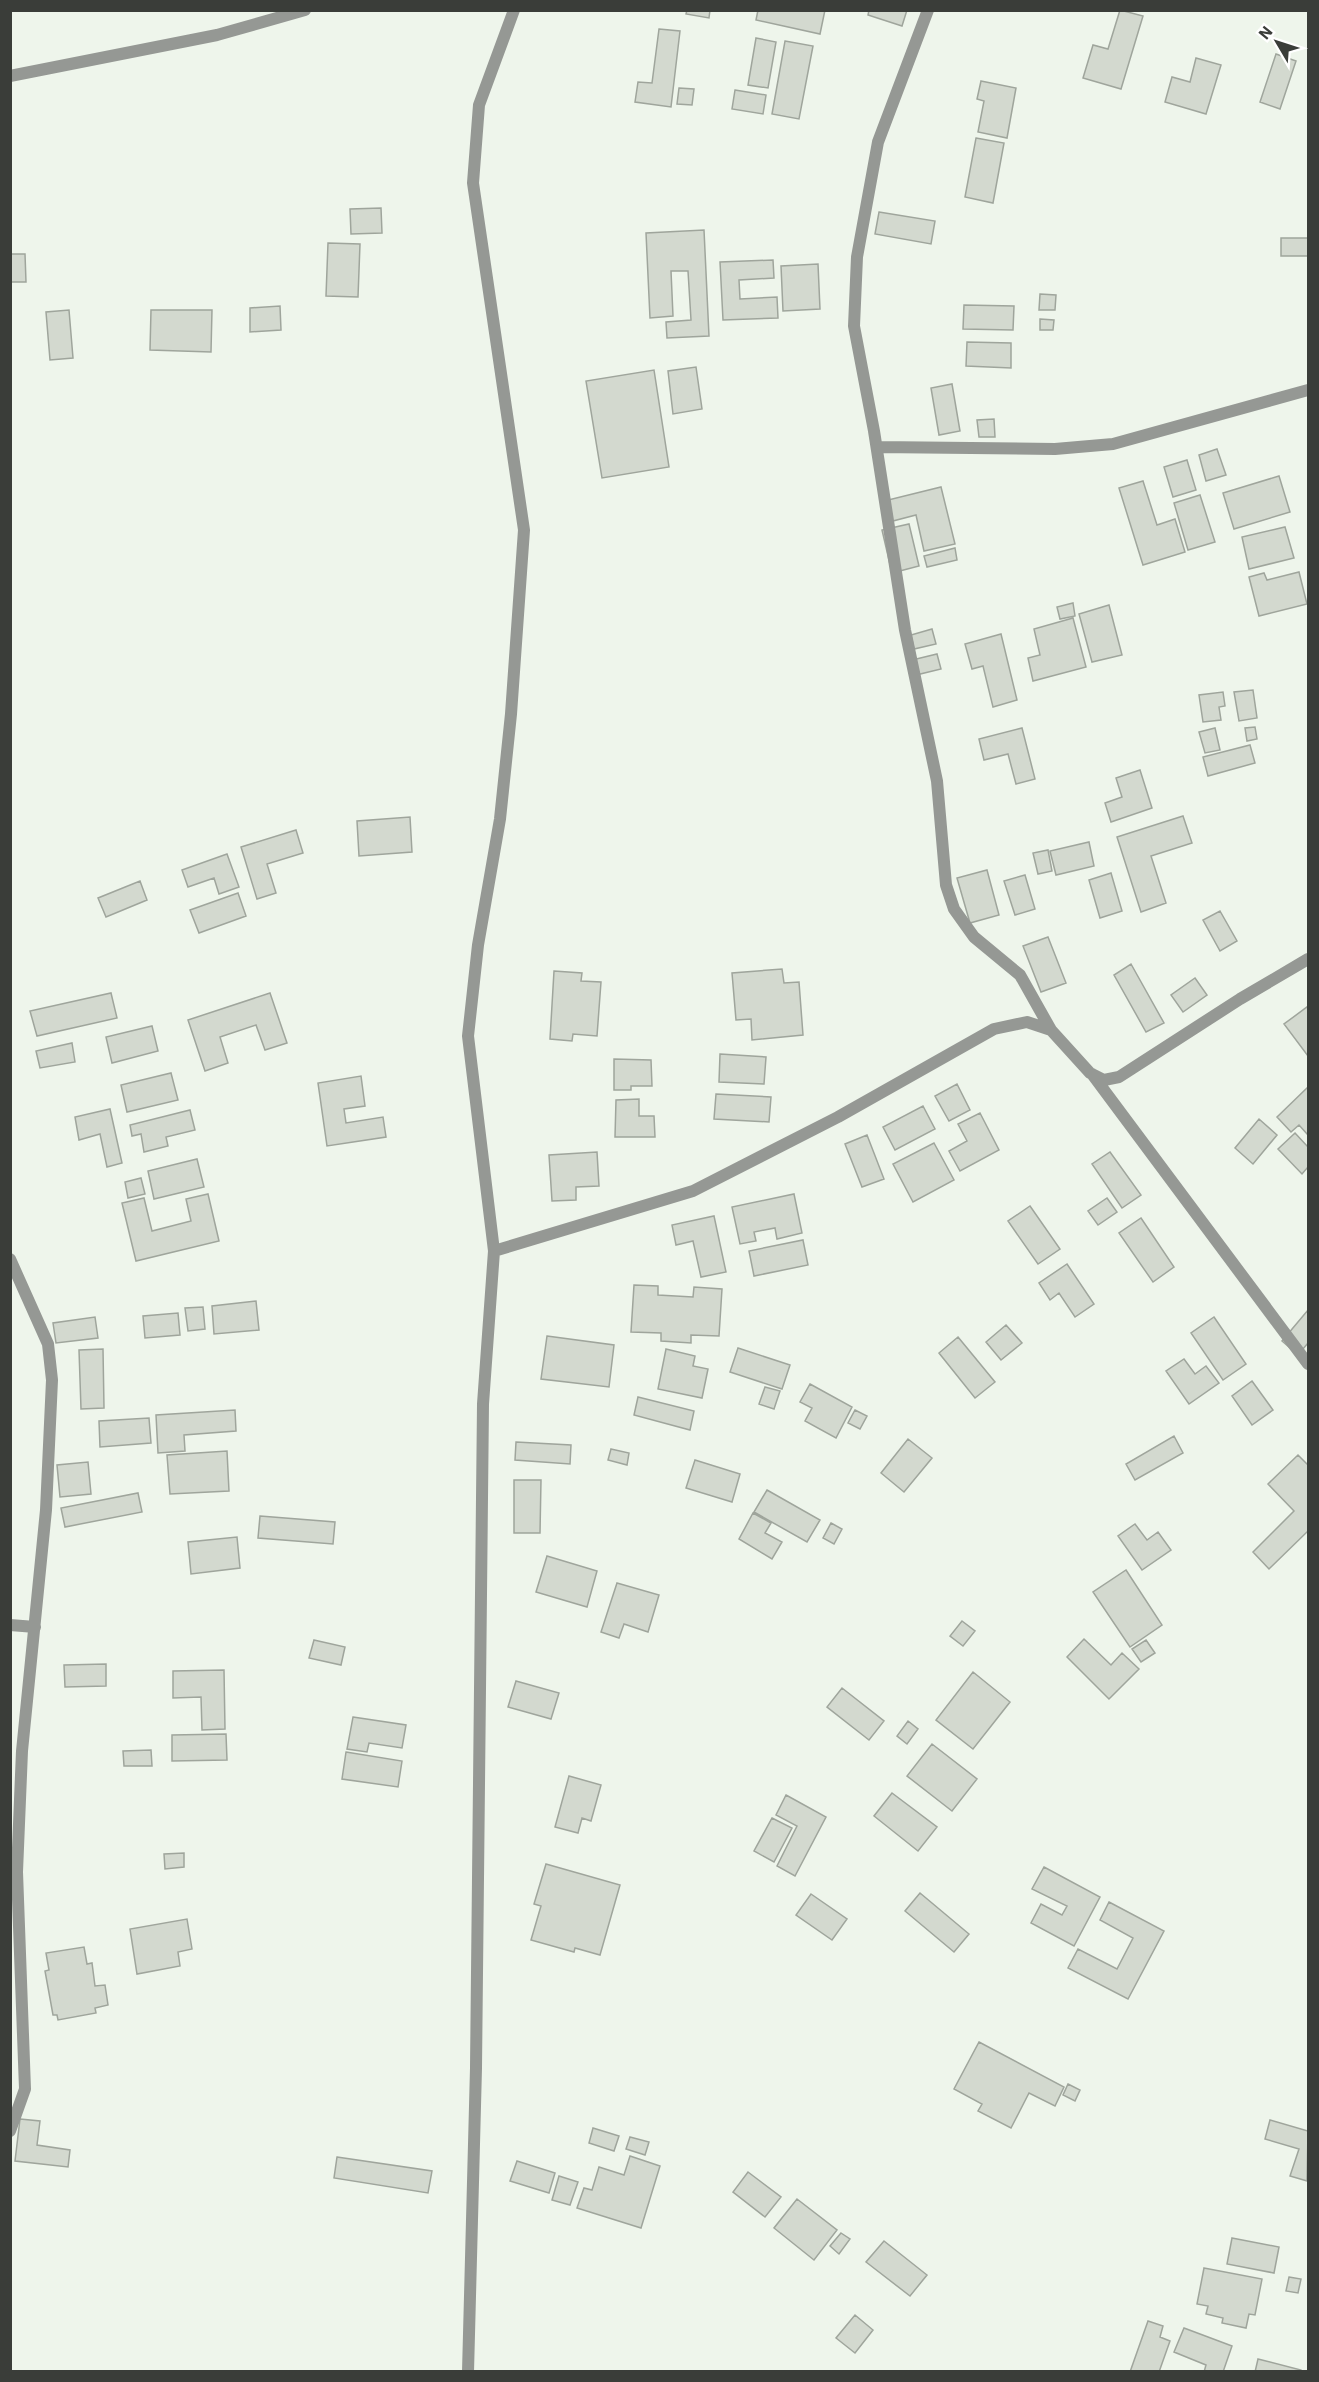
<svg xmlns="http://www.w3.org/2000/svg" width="1319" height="2382" viewBox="0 0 1319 2382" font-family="'IBM Plex Sans',sans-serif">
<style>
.building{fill:#d3d9cf;stroke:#9fa59c;stroke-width:1.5}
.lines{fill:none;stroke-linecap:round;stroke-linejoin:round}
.minor{stroke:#959894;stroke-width:12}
</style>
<rect width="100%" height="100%" fill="#eef5eb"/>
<path class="building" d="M 687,10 L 710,10 L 709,18 L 686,14 Z
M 758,10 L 825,10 L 820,34 L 756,20 Z
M 869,10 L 907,10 L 902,26 L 868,15 Z
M 1120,10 L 1143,16 L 1121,89 L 1083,78 L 1093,45 L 1108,49 Z
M 659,29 L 680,31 L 671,107 L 635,102 L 638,82 L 652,83 Z
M 756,38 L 776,42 L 768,88 L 748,85 Z
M 785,41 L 813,46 L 799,119 L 772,114 Z
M 1276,54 L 1296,61 L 1280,109 L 1260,102 Z
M 1196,58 L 1221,65 L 1206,114 L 1165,102 L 1172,77 L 1190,82 Z
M 981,81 L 1016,88 L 1007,138 L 978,132 L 984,101 L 977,99 Z
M 679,88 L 694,89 L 692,105 L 677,104 Z
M 735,90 L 766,95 L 763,114 L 732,109 Z
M 976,138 L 1004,143 L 993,203 L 965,197 Z
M 381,208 L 382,233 L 351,234 L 350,209 Z
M 879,212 L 935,221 L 931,244 L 875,234 Z
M 704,230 L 709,336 L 667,338 L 666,322 L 691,320 L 688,271 L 671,271 L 673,316 L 650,318 L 646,233 Z
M 1281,238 L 1308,238 L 1308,256 L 1281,256 Z
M 328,243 L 360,244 L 358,297 L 326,296 Z
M 10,254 L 25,254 L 26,282 L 10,282 Z
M 773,260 L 774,278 L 739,280 L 740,299 L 777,297 L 778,318 L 723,320 L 720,262 Z
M 818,264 L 820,309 L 783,311 L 781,266 Z
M 1040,294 L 1056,295 L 1055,310 L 1039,310 Z
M 964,305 L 1014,306 L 1013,330 L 963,329 Z
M 280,306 L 281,330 L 250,332 L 250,308 Z
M 69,310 L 73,358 L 50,360 L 46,312 Z
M 151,310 L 212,310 L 211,352 L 150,350 Z
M 1040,319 L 1054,320 L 1053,330 L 1040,330 Z
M 967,342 L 1011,343 L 1011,368 L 966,366 Z
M 696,367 L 702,409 L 673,414 L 668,371 Z
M 654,370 L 669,467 L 602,478 L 586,381 Z
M 952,384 L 960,431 L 939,435 L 931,388 Z
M 994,419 L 995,437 L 979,437 L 977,420 Z
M 1217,449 L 1226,475 L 1206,481 L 1199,455 Z
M 1187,460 L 1196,490 L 1173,497 L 1164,467 Z
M 1279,476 L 1290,512 L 1234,529 L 1223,493 Z
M 1143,481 L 1157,525 L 1175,519 L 1185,552 L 1143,565 L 1119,488 Z
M 941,487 L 955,544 L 924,551 L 916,515 L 889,522 L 884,501 Z
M 1200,495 L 1215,542 L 1188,550 L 1174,503 Z
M 909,524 L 919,566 L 892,573 L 882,530 Z
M 1285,527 L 1294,558 L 1249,569 L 1242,537 Z
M 955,548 L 957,560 L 927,567 L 924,556 Z
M 1299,572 L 1307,604 L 1259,616 L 1249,577 L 1264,573 L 1267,580 Z
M 1073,603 L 1075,616 L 1060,619 L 1057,607 Z
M 1109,605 L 1122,655 L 1092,662 L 1079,614 Z
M 1073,618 L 1086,667 L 1033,681 L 1028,658 L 1040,655 L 1034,629 Z
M 932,629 L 936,644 L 914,649 L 911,635 Z
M 1001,634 L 1017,700 L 993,707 L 983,666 L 972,669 L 965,644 Z
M 937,654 L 941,669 L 916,675 L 912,660 Z
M 1253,690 L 1257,718 L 1239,721 L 1234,692 Z
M 1223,692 L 1225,706 L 1219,707 L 1221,720 L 1203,722 L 1199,695 Z
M 1255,727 L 1257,739 L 1247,741 L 1245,728 Z
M 1022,728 L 1035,779 L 1016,784 L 1008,754 L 984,760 L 979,739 Z
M 1215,728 L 1220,750 L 1205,753 L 1199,732 Z
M 1250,745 L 1255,763 L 1208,776 L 1203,757 Z
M 1140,770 L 1152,808 L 1111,822 L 1105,803 L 1122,797 L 1116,778 Z
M 1183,816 L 1192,843 L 1151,856 L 1166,903 L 1141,912 L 1117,837 Z
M 410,817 L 412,852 L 359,856 L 357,821 Z
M 296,830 L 303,853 L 267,864 L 276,893 L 257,899 L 241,847 Z
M 1089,842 L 1094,866 L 1056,875 L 1050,851 Z
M 1048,850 L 1052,871 L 1038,874 L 1033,853 Z
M 227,854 L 239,887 L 219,894 L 214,878 L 188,887 L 182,870 Z
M 987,870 L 999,915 L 970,923 L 957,878 Z
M 1111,873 L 1122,911 L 1100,918 L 1089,880 Z
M 1025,875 L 1035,909 L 1015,915 L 1004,881 Z
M 140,881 L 147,900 L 106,917 L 98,898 Z
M 238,893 L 246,916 L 199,933 L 190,910 Z
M 1220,911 L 1237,941 L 1220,951 L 1203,920 Z
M 1048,937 L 1066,983 L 1041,992 L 1023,946 Z
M 1131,964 L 1164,1023 L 1146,1032 L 1114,975 Z
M 782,969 L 784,983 L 799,982 L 803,1035 L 752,1040 L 751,1019 L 736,1020 L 732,973 Z
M 554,971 L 582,973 L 581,981 L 601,982 L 597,1036 L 573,1034 L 572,1041 L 550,1039 Z
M 1195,978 L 1207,995 L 1183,1012 L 1171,995 Z
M 111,993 L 117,1018 L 37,1036 L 30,1011 Z
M 270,993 L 287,1043 L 265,1050 L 256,1025 L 220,1037 L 228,1063 L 205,1071 L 188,1020 Z
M 1307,1007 L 1308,1009 L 1308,1056 L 1284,1024 Z
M 152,1026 L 158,1051 L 112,1063 L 106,1037 Z
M 72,1043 L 75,1062 L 40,1068 L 36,1051 Z
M 720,1054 L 766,1057 L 764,1084 L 719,1082 Z
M 614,1059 L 651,1060 L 652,1086 L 631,1086 L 631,1090 L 614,1090 Z
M 171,1073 L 178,1100 L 127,1112 L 121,1085 Z
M 361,1076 L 365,1106 L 344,1109 L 346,1123 L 383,1117 L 386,1137 L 327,1146 L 318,1083 Z
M 957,1084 L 970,1110 L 949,1121 L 935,1096 Z
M 1308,1087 L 1308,1135 L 1299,1125 L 1291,1132 L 1277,1117 Z
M 716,1094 L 771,1097 L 769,1122 L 714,1119 Z
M 639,1099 L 639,1116 L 654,1116 L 655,1137 L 615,1137 L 616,1100 Z
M 923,1106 L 935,1129 L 895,1150 L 883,1127 Z
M 110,1109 L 122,1163 L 107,1167 L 100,1134 L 79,1140 L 75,1117 Z
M 190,1110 L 195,1130 L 166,1137 L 168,1146 L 144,1152 L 141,1134 L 132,1136 L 130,1125 Z
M 980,1113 L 999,1150 L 960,1171 L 949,1151 L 967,1141 L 958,1124 Z
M 1259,1119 L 1277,1135 L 1253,1164 L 1235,1148 Z
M 1295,1133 L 1308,1147 L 1308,1167 L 1302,1174 L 1278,1149 Z
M 867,1135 L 884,1179 L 862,1187 L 845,1144 Z
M 934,1143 L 954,1180 L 913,1202 L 893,1164 Z
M 597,1152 L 599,1186 L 576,1187 L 576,1200 L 552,1201 L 549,1155 Z
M 1110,1152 L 1141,1195 L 1122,1208 L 1092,1164 Z
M 197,1159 L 204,1187 L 154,1199 L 148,1171 Z
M 141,1178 L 145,1194 L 128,1198 L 125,1182 Z
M 208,1194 L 219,1241 L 136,1261 L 122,1203 L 144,1198 L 152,1231 L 191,1221 L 186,1199 Z
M 794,1194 L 802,1233 L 777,1239 L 775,1228 L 754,1232 L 756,1241 L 740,1244 L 732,1207 Z
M 1107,1198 L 1117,1212 L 1098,1225 L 1088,1211 Z
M 1030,1206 L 1060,1249 L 1038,1264 L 1008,1221 Z
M 714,1216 L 726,1272 L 701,1277 L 693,1241 L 676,1245 L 672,1225 Z
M 1141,1218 L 1174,1267 L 1153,1282 L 1119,1233 Z
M 803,1240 L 808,1265 L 754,1276 L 749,1251 Z
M 1067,1264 L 1094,1304 L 1075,1317 L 1059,1293 L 1050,1300 L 1039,1283 Z
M 634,1285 L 658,1286 L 658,1295 L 693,1297 L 694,1287 L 722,1289 L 719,1336 L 691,1335 L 691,1343 L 661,1341 L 661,1333 L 631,1332 Z
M 256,1301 L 259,1330 L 214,1334 L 212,1306 Z
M 203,1307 L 205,1329 L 188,1331 L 185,1308 Z
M 1308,1310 L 1308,1343 L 1298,1355 L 1282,1341 Z
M 178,1313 L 180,1335 L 145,1338 L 143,1316 Z
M 95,1317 L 98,1338 L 56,1343 L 53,1323 Z
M 1214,1317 L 1246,1364 L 1223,1380 L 1191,1333 Z
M 1006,1325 L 1022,1343 L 1001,1360 L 986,1342 Z
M 547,1336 L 614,1345 L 609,1387 L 541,1379 Z
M 958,1337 L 995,1382 L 975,1398 L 939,1353 Z
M 738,1348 L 790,1365 L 782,1389 L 730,1372 Z
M 103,1349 L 104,1408 L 81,1409 L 79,1350 Z
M 666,1349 L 695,1356 L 693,1366 L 708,1369 L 702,1398 L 658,1389 Z
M 1184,1359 L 1195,1374 L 1206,1366 L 1219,1383 L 1189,1404 L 1166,1371 Z
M 1252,1381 L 1273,1410 L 1252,1425 L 1232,1396 Z
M 810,1384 L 852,1407 L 836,1438 L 805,1421 L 812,1408 L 800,1402 Z
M 765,1387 L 780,1391 L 774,1409 L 759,1404 Z
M 638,1397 L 694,1411 L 690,1430 L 634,1415 Z
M 235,1410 L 236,1431 L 184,1435 L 185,1451 L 158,1453 L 156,1415 Z
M 855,1410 L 867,1416 L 860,1429 L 848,1423 Z
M 149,1418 L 151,1443 L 100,1447 L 99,1421 Z
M 1174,1436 L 1183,1453 L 1135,1480 L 1126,1464 Z
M 908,1439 L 932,1458 L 904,1492 L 881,1473 Z
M 516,1442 L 571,1445 L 570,1464 L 515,1460 Z
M 611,1449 L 629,1453 L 627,1465 L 608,1460 Z
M 227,1451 L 229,1491 L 170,1494 L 167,1455 Z
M 1298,1455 L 1308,1465 L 1308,1531 L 1269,1569 L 1253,1552 L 1294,1511 L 1268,1484 Z
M 695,1460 L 740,1474 L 732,1502 L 686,1488 Z
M 88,1462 L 91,1494 L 60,1497 L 57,1465 Z
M 514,1480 L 541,1480 L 540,1533 L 514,1533 Z
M 767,1490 L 820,1520 L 807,1542 L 754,1512 Z
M 138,1493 L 142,1512 L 65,1527 L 61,1508 Z
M 753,1513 L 771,1523 L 765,1533 L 782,1542 L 772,1559 L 739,1539 Z
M 260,1516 L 335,1522 L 333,1544 L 258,1538 Z
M 831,1523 L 842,1529 L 834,1544 L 823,1538 Z
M 1135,1524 L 1147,1540 L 1158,1532 L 1171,1550 L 1142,1570 L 1118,1536 Z
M 237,1537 L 240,1568 L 191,1574 L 188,1542 Z
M 547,1556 L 597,1571 L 587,1607 L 536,1592 Z
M 1126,1570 L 1162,1625 L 1130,1647 L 1093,1592 Z
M 617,1583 L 659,1595 L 648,1632 L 624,1624 L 619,1638 L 601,1632 Z
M 962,1621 L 975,1631 L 963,1646 L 950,1636 Z
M 1084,1639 L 1111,1665 L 1122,1653 L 1139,1669 L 1109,1699 L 1067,1657 Z
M 314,1640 L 345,1647 L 341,1665 L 309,1658 Z
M 1146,1640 L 1155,1653 L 1141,1662 L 1132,1649 Z
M 106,1664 L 106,1686 L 65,1687 L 64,1665 Z
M 224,1670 L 225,1729 L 202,1730 L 201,1697 L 173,1698 L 173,1671 Z
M 973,1672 L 1010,1702 L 973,1749 L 936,1720 Z
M 516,1681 L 559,1693 L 551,1719 L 508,1707 Z
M 842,1688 L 884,1721 L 869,1740 L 827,1707 Z
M 353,1717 L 406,1725 L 402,1748 L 369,1743 L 367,1752 L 347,1749 Z
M 908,1721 L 918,1729 L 907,1744 L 897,1736 Z
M 226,1734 L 227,1760 L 172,1761 L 172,1735 Z
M 932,1744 L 977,1779 L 952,1811 L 907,1776 Z
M 151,1750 L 152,1766 L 124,1766 L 123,1751 Z
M 346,1752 L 402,1761 L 398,1787 L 342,1779 Z
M 569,1776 L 601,1785 L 591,1821 L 582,1818 L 578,1833 L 555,1827 Z
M 892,1793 L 937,1827 L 918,1851 L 874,1816 Z
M 786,1795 L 826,1817 L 795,1876 L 777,1866 L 797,1826 L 776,1815 Z
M 772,1818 L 792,1828 L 774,1862 L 754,1851 Z
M 184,1853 L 184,1867 L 165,1869 L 164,1854 Z
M 546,1864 L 620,1885 L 600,1955 L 575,1948 L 574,1952 L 531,1940 L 541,1906 L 534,1904 Z
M 1044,1867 L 1100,1897 L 1074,1946 L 1031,1923 L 1041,1904 L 1062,1915 L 1067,1906 L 1032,1889 Z
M 920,1893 L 969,1934 L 954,1952 L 905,1911 Z
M 811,1894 L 847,1919 L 832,1940 L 796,1915 Z
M 1109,1902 L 1164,1931 L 1128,1999 L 1068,1968 L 1078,1949 L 1117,1969 L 1133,1938 L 1100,1920 Z
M 187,1919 L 192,1949 L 178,1952 L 180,1966 L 137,1974 L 130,1929 Z
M 84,1947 L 87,1964 L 92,1963 L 95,1986 L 105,1985 L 108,2005 L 95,2008 L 96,2013 L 58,2020 L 57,2015 L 53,2015 L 45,1971 L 49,1970 L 46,1953 Z
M 979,2042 L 1064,2087 L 1055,2106 L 1029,2093 L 1011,2128 L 978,2111 L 982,2104 L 954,2089 Z
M 1068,2084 L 1080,2090 L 1075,2101 L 1063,2095 Z
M 20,2119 L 40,2121 L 37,2145 L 70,2150 L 68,2167 L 15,2161 Z
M 1270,2120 L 1308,2131 L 1307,2181 L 1290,2176 L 1299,2149 L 1265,2139 Z
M 593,2128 L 619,2136 L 614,2151 L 589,2143 Z
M 630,2137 L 649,2142 L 645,2155 L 626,2149 Z
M 630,2156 L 660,2166 L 641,2228 L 577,2208 L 584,2188 L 592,2190 L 599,2167 L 624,2175 Z
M 337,2157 L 432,2171 L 428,2193 L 334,2178 Z
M 517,2161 L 555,2173 L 549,2193 L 510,2181 Z
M 748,2172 L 781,2197 L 765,2217 L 733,2192 Z
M 559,2176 L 578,2182 L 570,2205 L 552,2200 Z
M 797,2199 L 837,2230 L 814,2260 L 774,2228 Z
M 841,2233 L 850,2239 L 839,2254 L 830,2246 Z
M 1232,2238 L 1279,2247 L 1274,2273 L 1227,2264 Z
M 884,2241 L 927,2275 L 910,2296 L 866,2262 Z
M 1204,2268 L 1262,2279 L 1255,2315 L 1249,2314 L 1246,2328 L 1222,2323 L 1223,2318 L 1206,2314 L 1208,2306 L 1197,2304 Z
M 1289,2277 L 1301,2279 L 1298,2293 L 1286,2291 Z
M 855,2315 L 873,2330 L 855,2353 L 836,2338 Z
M 1148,2321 L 1163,2326 L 1160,2337 L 1170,2341 L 1159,2372 L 1130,2372 Z
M 1184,2328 L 1232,2346 L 1223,2372 L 1204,2372 L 1206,2365 L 1174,2352 Z
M 1258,2359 L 1301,2370 L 1301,2372 L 1255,2372 Z"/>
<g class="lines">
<path class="minor" d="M 928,10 L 878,142 L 857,257 L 854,326 L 874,431 L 905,630 L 937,781 L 946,885 L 954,909 L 974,937 L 1020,975 L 1051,1030
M 10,76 L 217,35 L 305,10
M 877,447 L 1055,449 L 1113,444 L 1308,390
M 1092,1074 L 1308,1364
M 494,1251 L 693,1191 L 838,1117 L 994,1029 L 1027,1022 L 1051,1030 L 1090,1073 L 1104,1080 L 1119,1077 L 1240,999 L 1308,959
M 10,1259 L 48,1344 L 52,1380 L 46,1510 L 22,1751 L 17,1872 L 25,2089 L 10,2131
M 10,1625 L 35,1627
M 468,2372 L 476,2068 L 483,1404 L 494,1251 L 468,1036 L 478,945 L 500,819 L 511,714 L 524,530 L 473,183 L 479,105 L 514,10"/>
</g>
<rect width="1319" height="2382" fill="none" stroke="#3a3d39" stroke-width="24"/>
<g transform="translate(1277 42) rotate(309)" stroke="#ffffff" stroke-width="4.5" paint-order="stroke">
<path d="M0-4.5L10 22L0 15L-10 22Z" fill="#3a3d39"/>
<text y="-9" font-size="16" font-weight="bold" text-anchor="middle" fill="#3a3d39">N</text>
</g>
</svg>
